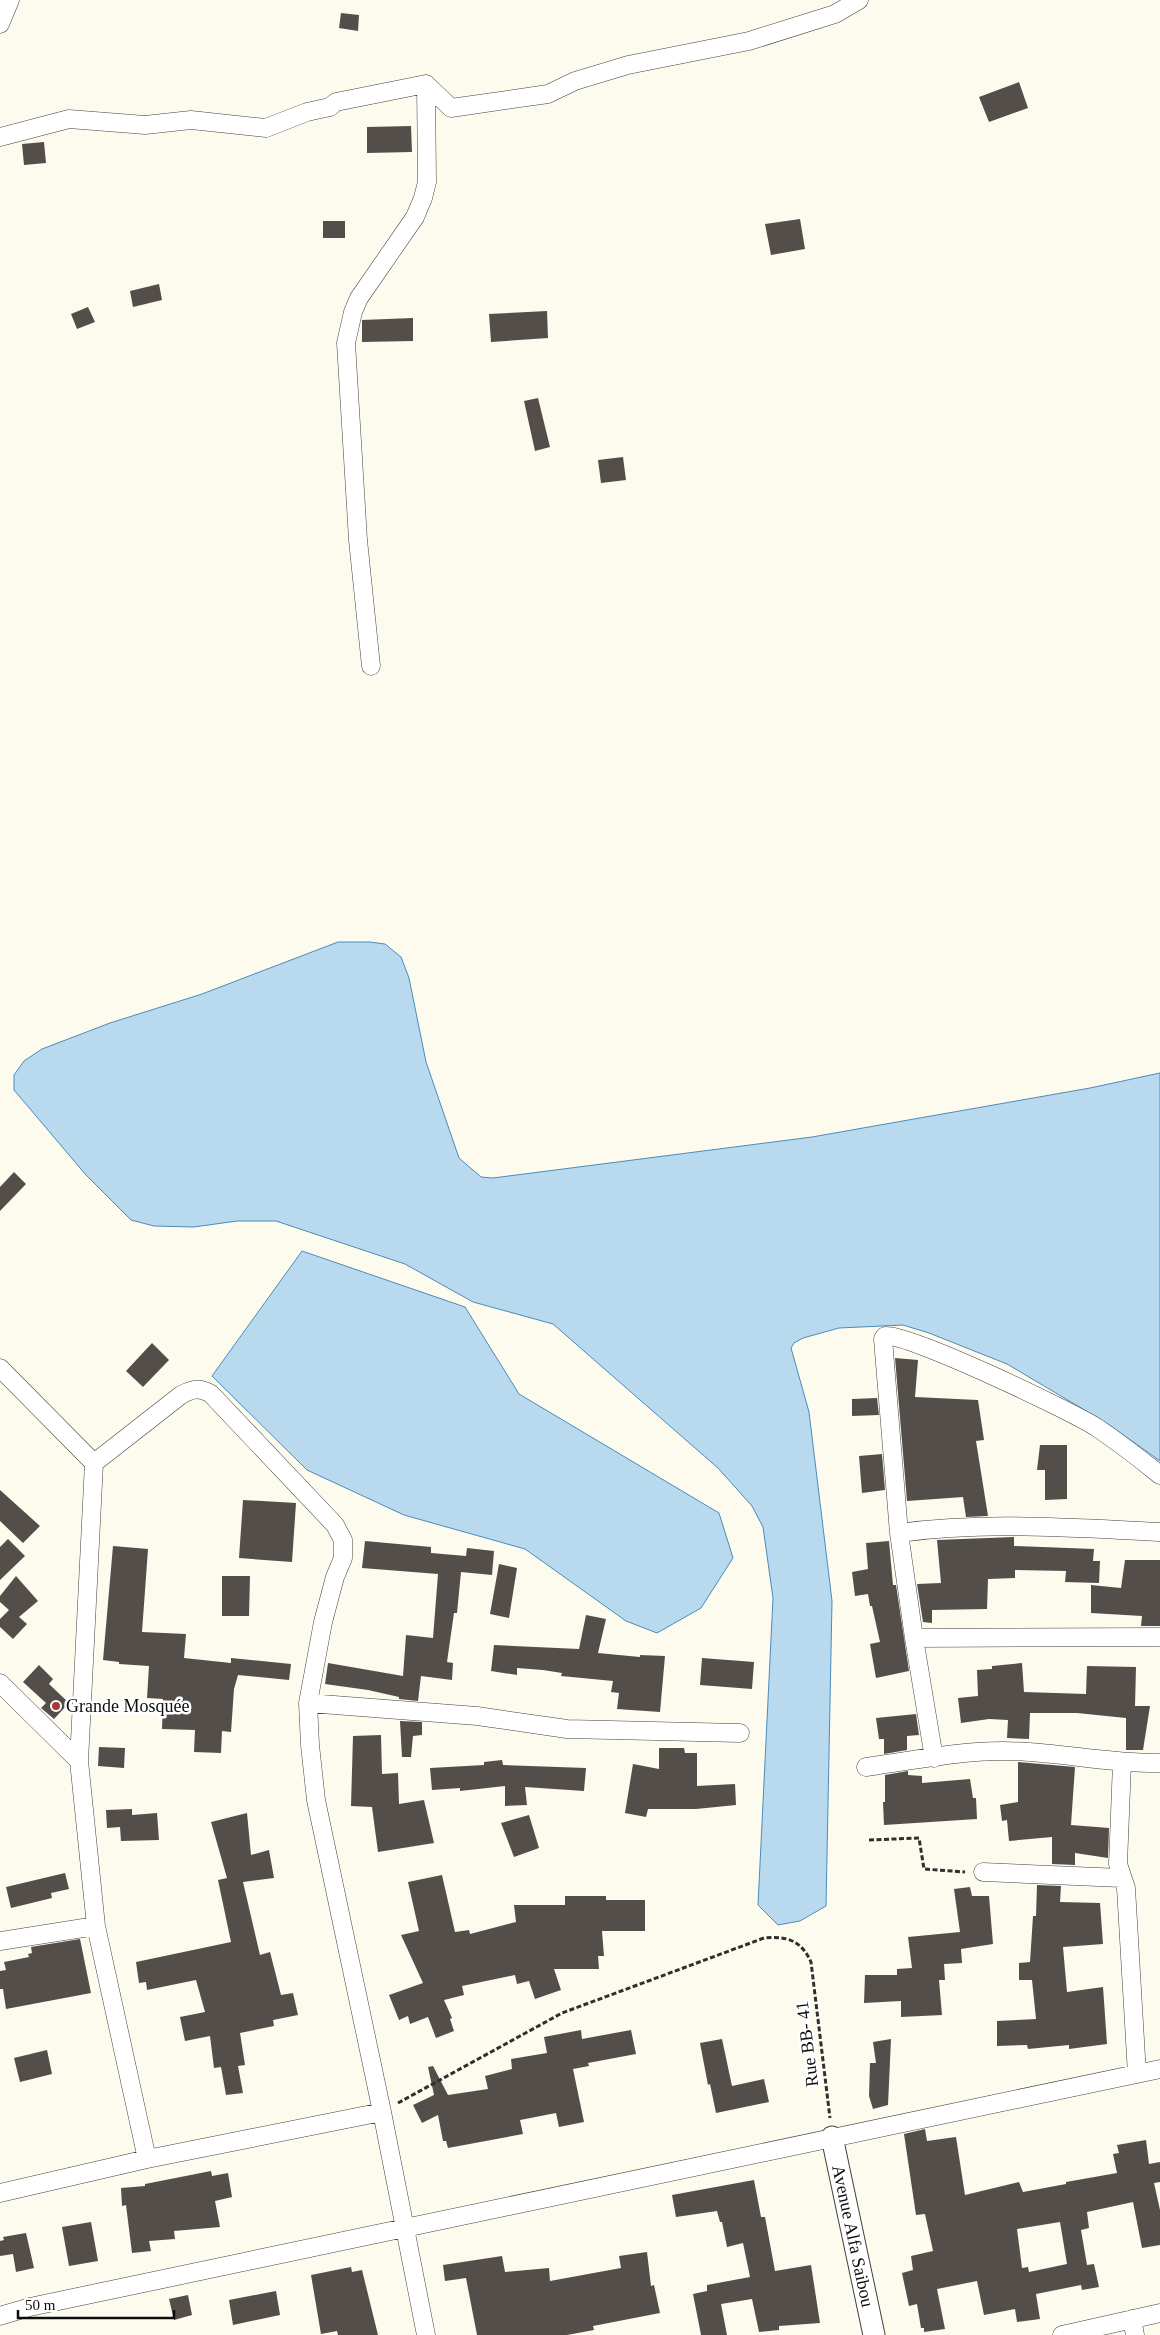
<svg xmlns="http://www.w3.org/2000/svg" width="1160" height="2335" viewBox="0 0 1160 2335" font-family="Georgia,serif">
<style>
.water{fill:#b9d9ee;stroke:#498cbc}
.building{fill:#544e4a;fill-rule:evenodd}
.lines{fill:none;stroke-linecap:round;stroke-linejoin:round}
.minor-casing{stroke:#404040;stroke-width:19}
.tertiary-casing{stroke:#404040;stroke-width:23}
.path{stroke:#2f2f2f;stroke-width:3;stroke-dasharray:5 2.5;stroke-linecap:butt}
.minor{stroke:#fff;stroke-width:18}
.tertiary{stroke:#fff;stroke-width:21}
.poi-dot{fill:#ab363a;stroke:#fff;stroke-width:2}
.labels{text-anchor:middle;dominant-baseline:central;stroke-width:5;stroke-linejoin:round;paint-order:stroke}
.poi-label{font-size:18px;fill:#0d0d0d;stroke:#fff;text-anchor:start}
.street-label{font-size:18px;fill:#0d0d0d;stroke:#fff}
</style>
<rect width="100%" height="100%" fill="#fdfaee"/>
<path class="water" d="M 338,942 L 370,942 L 385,944 L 401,957 L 409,978 L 426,1062 L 459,1158 L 481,1177 L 493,1178 L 812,1137 L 1090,1088 L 1160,1073 L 1160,1461 L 1108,1424 L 1007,1364 L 929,1333 L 903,1325 L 839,1328 L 803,1338 L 794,1343 L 791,1348 L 809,1412 L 832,1601 L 826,1906 L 800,1921 L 778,1925 L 758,1905 L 773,1598 L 763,1527 L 752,1506 L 718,1468 L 553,1324 L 473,1302 L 405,1264 L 276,1221 L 237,1221 L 194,1227 L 154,1226 L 131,1220 L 86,1175 L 14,1090 L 14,1075 L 24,1061 L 42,1049 L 110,1023 L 202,994 Z
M 302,1251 L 465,1307 L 519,1394 L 719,1513 L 733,1558 L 701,1608 L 657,1633 L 626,1621 L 525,1549 L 404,1515 L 307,1470 L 212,1376 Z"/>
<path class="building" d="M 341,13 L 359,15 L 358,31 L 339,28 Z
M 1019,82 L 1028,108 L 989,122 L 979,97 Z
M 411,126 L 412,152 L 367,153 L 367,127 Z
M 44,142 L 46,163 L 24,165 L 22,144 Z
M 800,219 L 805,249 L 771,255 L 765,224 Z
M 323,221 L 345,221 L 345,238 L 323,238 Z
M 159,284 L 162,300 L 133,307 L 130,291 Z
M 88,307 L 95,322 L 77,329 L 71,314 Z
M 547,311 L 548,338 L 491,342 L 489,314 Z
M 413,318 L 413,341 L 362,342 L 362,320 Z
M 538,398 L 550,447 L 535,451 L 524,401 Z
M 623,457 L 626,480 L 601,483 L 598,460 Z
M 14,1172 L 26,1184 L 0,1211 L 0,1187 Z
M 152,1343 L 169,1360 L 143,1387 L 126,1371 Z
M 895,1358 L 918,1360 L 915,1397 L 978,1400 L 984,1440 L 976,1441 L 988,1516 L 966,1517 L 963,1497 L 907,1501 Z
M 877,1398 L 879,1415 L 852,1416 L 852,1399 Z
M 1040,1445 L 1067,1445 L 1067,1499 L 1045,1500 L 1045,1470 L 1037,1470 Z
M 882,1454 L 885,1490 L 862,1493 L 859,1456 Z
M 0,1490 L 40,1526 L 23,1543 L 0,1521 Z
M 243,1500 L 296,1503 L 292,1562 L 239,1558 Z
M 1014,1537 L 1014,1546 L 1094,1549 L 1093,1561 L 1100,1561 L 1099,1583 L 1065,1582 L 1066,1571 L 1015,1570 L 1015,1578 L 988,1579 L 987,1609 L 932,1610 L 932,1623 L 923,1622 L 917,1584 L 941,1583 L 937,1540 Z
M 8,1539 L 25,1556 L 0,1580 L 0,1547 Z
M 365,1541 L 431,1547 L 431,1553 L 466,1556 L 467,1548 L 494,1551 L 492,1575 L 461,1572 L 457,1613 L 454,1613 L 447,1662 L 453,1663 L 452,1680 L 421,1676 L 418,1701 L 399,1699 L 399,1697 L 368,1690 L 325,1684 L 328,1663 L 403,1676 L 406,1635 L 433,1638 L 438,1574 L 362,1568 Z
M 889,1541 L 893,1585 L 896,1585 L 909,1671 L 876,1678 L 870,1644 L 880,1642 L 872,1606 L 870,1606 L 868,1594 L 855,1596 L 852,1572 L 868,1569 L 866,1543 Z
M 113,1546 L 148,1549 L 142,1632 L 186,1634 L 184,1658 L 231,1663 L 231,1658 L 291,1664 L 289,1680 L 238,1675 L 234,1689 L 231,1732 L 222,1731 L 221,1753 L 194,1752 L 195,1730 L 162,1729 L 163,1699 L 147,1698 L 149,1666 L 119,1664 L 119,1662 L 103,1660 Z
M 1125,1560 L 1160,1560 L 1160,1626 L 1141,1626 L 1142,1616 L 1091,1613 L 1091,1585 L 1121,1588 Z
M 499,1564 L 517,1568 L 509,1618 L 490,1614 Z
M 16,1576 L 38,1601 L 19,1617 L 27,1624 L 13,1639 L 0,1627 L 0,1619 L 9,1610 L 0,1602 L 0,1596 Z
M 222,1576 L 250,1576 L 249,1616 L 222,1616 Z
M 586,1615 L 606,1619 L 598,1653 L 640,1657 L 640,1655 L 665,1656 L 660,1712 L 617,1709 L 619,1693 L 611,1692 L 613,1681 L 561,1676 L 562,1673 L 543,1670 L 517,1668 L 517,1675 L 491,1671 L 494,1645 L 579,1649 Z
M 702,1658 L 754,1662 L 752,1689 L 700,1685 Z
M 1022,1663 L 1024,1692 L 1086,1694 L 1087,1666 L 1136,1667 L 1135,1706 L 1150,1706 L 1143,1750 L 1126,1750 L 1126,1718 L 1077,1713 L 1030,1713 L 1029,1739 L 1007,1738 L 1008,1720 L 989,1719 L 961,1723 L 958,1698 L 978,1696 L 977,1670 L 992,1669 L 992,1666 Z
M 39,1665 L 53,1679 L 49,1684 L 69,1703 L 54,1719 L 41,1708 L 46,1703 L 23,1682 Z
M 916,1714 L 919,1735 L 907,1736 L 907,1750 L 884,1754 L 884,1739 L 879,1739 L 876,1718 Z
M 400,1721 L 422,1722 L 422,1735 L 413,1736 L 411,1757 L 402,1757 Z
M 381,1735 L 382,1774 L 398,1773 L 399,1804 L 424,1800 L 434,1843 L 378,1852 L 372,1807 L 351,1806 L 353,1736 Z
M 99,1747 L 125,1748 L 124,1768 L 98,1766 Z
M 659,1748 L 684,1748 L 685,1753 L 697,1753 L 697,1786 L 735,1784 L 736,1805 L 696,1809 L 648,1809 L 646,1817 L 625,1813 L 633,1764 L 659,1769 Z
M 502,1760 L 503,1765 L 586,1768 L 584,1791 L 525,1787 L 527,1805 L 505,1806 L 505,1786 L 460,1791 L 460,1788 L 432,1790 L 430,1768 L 484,1765 L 484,1762 Z
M 1018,1762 L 1075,1767 L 1071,1825 L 1109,1828 L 1108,1858 L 1075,1853 L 1075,1865 L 1052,1864 L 1052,1837 L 1009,1841 L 1007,1820 L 1002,1821 L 1000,1805 L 1018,1802 Z
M 908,1771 L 908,1775 L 922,1776 L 922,1783 L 970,1779 L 973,1798 L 976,1798 L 977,1819 L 884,1825 L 883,1802 L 885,1802 L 885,1775 Z
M 132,1809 L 132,1815 L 157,1813 L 159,1840 L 121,1841 L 120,1827 L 107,1828 L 106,1810 Z
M 247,1813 L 251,1855 L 269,1850 L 274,1878 L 243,1882 L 256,1938 L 260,1955 L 270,1952 L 281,1995 L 293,1993 L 298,2015 L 273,2020 L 274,2026 L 240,2033 L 245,2065 L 238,2066 L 243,2093 L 226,2095 L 221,2067 L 214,2068 L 210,2036 L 185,2041 L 180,2017 L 205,2012 L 196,1980 L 147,1990 L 146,1982 L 139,1983 L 136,1962 L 231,1942 L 218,1880 L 227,1878 L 211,1822 Z
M 529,1815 L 539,1848 L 514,1857 L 501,1823 Z
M 65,1873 L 69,1889 L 51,1893 L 52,1898 L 11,1908 L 6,1887 Z
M 442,1875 L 455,1932 L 469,1930 L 470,1934 L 516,1922 L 514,1905 L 565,1905 L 565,1896 L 606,1896 L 606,1900 L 645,1900 L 645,1931 L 602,1931 L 604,1956 L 598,1956 L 599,1969 L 554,1969 L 561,1990 L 535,1999 L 529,1981 L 517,1984 L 515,1975 L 462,1986 L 464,1995 L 444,2000 L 452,2018 L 450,2019 L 454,2031 L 436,2038 L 428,2017 L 410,2024 L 408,2016 L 399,2020 L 389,1995 L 423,1983 L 401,1935 L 419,1931 L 408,1882 Z
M 1037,1885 L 1061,1886 L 1060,1902 L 1100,1903 L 1103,1944 L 1063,1947 L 1067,1992 L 1103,1987 L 1107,2044 L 1069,2049 L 1069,2045 L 1028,2049 L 1027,2045 L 997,2046 L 997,2021 L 1036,2019 L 1032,1980 L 1019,1980 L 1019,1963 L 1030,1962 L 1033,1916 L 1036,1916 Z
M 970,1887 L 972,1896 L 989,1896 L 993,1944 L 961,1949 L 962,1963 L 944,1964 L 945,1980 L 939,1980 L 942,2015 L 901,2017 L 901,2001 L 864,2003 L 865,1975 L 897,1975 L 897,1969 L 912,1968 L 908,1937 L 960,1932 L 954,1889 Z
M 80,1939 L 91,1993 L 6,2009 L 3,1989 L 0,1989 L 0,1971 L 6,1970 L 4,1962 L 29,1957 L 28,1954 L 32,1953 L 31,1947 Z
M 581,2030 L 582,2039 L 631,2030 L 636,2054 L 588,2063 L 589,2066 L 573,2069 L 584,2122 L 559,2127 L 556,2113 L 520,2120 L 523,2134 L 448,2148 L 446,2141 L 443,2141 L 438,2115 L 422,2123 L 413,2105 L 434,2095 L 428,2067 L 433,2066 L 448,2095 L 488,2089 L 485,2076 L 512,2069 L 511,2059 L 547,2053 L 544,2037 Z
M 722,2039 L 732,2086 L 764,2079 L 769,2102 L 716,2113 L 710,2084 L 708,2085 L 700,2043 Z
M 891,2039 L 888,2105 L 873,2109 L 869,2096 L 870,2063 L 876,2063 L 873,2042 Z
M 47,2050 L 52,2074 L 20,2082 L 14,2058 Z
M 925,2129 L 927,2141 L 956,2137 L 965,2195 L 1019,2182 L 1023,2192 L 1066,2184 L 1066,2182 L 1117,2173 L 1113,2154 L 1119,2153 L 1117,2145 L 1146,2140 L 1149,2164 L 1160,2162 L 1160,2182 L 1154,2183 L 1160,2210 L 1160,2245 L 1142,2248 L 1133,2202 L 1087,2212 L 1089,2228 L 1081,2230 L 1087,2265 L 1094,2264 L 1099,2287 L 1082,2290 L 1081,2285 L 1036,2294 L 1040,2319 L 1017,2322 L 1015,2309 L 984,2315 L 977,2281 L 937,2289 L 945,2329 L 924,2332 L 924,2328 L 921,2328 L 917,2304 L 909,2306 L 902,2273 L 913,2270 L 911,2256 L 933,2251 L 925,2214 L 916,2215 L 904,2134 ZM 1060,2222 L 1067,2264 L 1029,2272 L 1028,2267 L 1022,2268 L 1017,2229 Z
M 211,2171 L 212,2176 L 228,2173 L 232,2197 L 215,2201 L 220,2227 L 174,2231 L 175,2239 L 149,2241 L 151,2251 L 132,2253 L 126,2205 L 122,2206 L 121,2188 L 145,2186 L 145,2184 Z
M 754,2180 L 761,2217 L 765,2217 L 775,2271 L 811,2265 L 820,2323 L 779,2326 L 779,2330 L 759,2332 L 752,2299 L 721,2304 L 727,2335 L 701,2335 L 693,2294 L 707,2291 L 707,2285 L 750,2277 L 743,2243 L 727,2247 L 722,2222 L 720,2222 L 717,2211 L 676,2217 L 672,2195 Z
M 91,2222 L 98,2261 L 69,2266 L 62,2227 Z
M 26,2233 L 34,2268 L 16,2272 L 13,2254 L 0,2256 L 0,2241 L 4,2240 L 3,2237 Z
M 647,2252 L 651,2286 L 654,2285 L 660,2313 L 593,2326 L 594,2330 L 567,2335 L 477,2335 L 466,2278 L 445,2281 L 443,2265 L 502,2256 L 505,2272 L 549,2268 L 550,2281 L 621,2268 L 619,2256 Z
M 351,2267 L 352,2272 L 362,2270 L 378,2335 L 338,2335 L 337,2331 L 321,2334 L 311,2275 Z
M 276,2291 L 280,2315 L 233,2325 L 229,2300 Z
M 188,2295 L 192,2315 L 174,2320 L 169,2299 Z"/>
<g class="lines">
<g class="minor-casing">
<path id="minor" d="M 0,24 L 10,0
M 0,137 L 69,119 L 145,125 L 191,120 L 266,128 L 307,112 L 330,107 L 336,102 L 426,84 L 451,108 L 548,94 L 575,81 L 628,65 L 749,41 L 835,14 L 859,0
M 371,666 L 358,540 L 346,343 L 353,312 L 359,298 L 415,217 L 423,198 L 427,182 L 426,84
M 0,1368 L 94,1463 L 79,1761 L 96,1926 L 147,2159
M 94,1463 L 181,1395 C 192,1389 199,1387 211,1394 L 335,1525 L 343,1540 L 343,1558 L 335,1577 L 323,1622 L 308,1703 L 310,1745 L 316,1800 L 382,2112 L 426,2335
M 899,1533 C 986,1521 1073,1528 1160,1532
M 914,1638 L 1160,1637
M 0,1683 L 79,1761
M 308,1703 L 477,1716 L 567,1729 L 740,1733
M 934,1758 L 914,1638 L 899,1533 L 883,1339 L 885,1336 C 906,1332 1071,1411 1096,1427 C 1118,1442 1139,1458 1160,1475
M 1122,1763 L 1118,1864 L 1126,1888 L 1137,2074
M 866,1767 C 911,1761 958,1751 1003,1751 C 1056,1751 1107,1764 1160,1763
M 983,1872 L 1122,1878
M 0,1941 L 96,1926
M 0,2193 L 147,2159 L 382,2112
M 0,2316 L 30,2307 L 1160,2069
M 1132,2319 L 1135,2335
M 1062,2335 L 1160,2313"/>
</g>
<g class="tertiary-casing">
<path id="tertiary" d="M 832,2137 L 874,2335"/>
</g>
<path class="path" d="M 869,1840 L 919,1838 L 924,1869 L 965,1872
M 398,2103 L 562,2013 L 764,1938 C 787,1936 801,1940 811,1962 L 830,2118"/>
<use href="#minor" class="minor"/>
<use href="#tertiary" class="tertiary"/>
</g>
<circle class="poi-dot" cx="56" cy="1706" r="5"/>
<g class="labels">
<g class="poi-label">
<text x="66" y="1706">Grande Mosquée</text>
</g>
<g class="street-label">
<text transform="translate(807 2044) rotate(-97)">Rue BB- 41</text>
<text transform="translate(853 2236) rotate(78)">Avenue Alfa Saibou</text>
</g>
</g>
<path d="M18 2310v8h156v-8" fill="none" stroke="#0d0d0d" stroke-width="2.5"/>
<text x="25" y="2310" font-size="15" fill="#0d0d0d" stroke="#ffffff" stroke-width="4" paint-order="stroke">50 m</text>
</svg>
